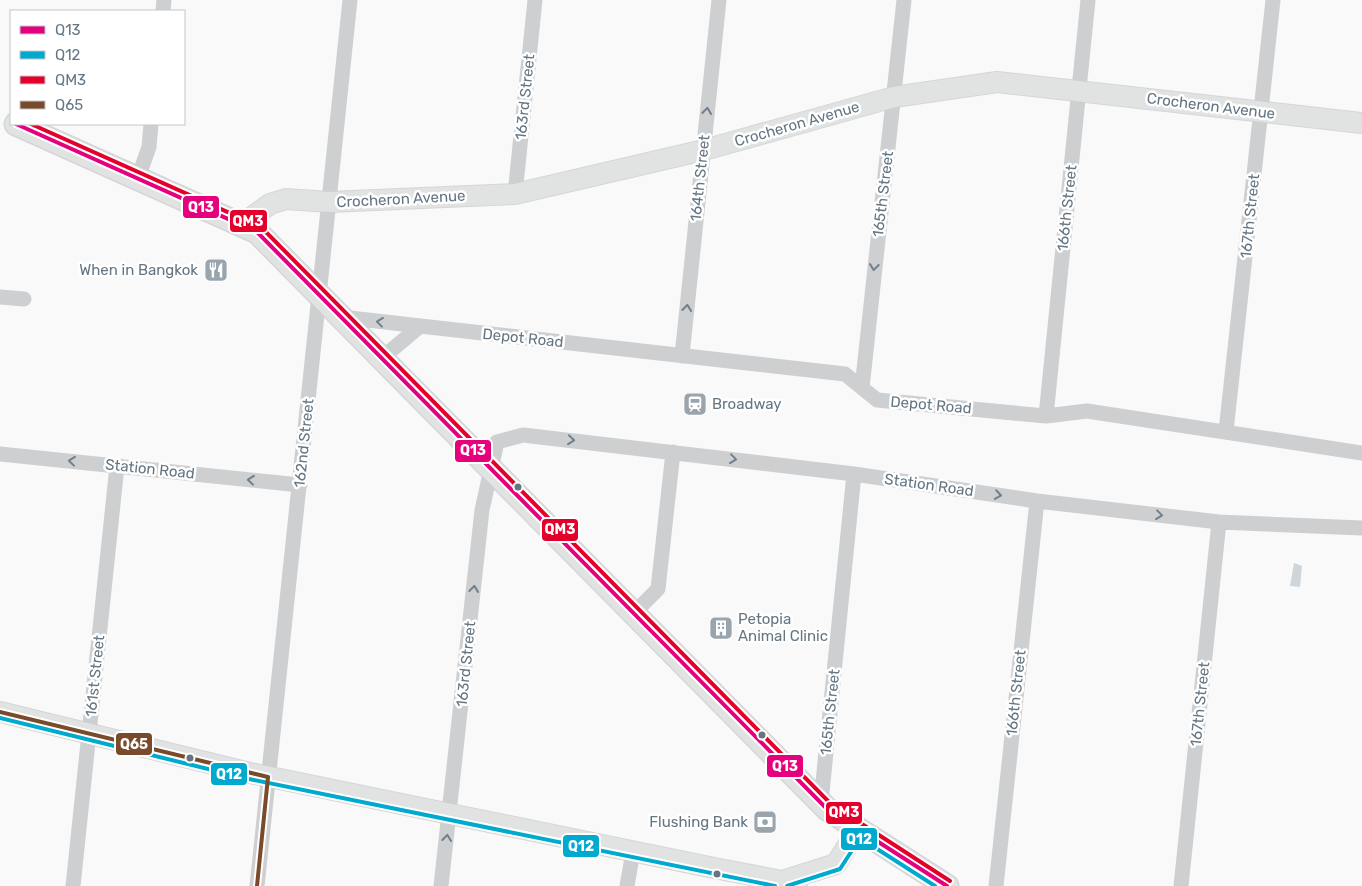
<svg xmlns="http://www.w3.org/2000/svg" width="1362" height="886" viewBox="0 0 1362 886" font-family="Rubik,sans-serif">
<style>
.water{fill:#ced6d9}
.lines{fill:none;stroke-linecap:round;stroke-linejoin:round}
.secondary-casing{stroke:#d5d6d7;stroke-width:22}
.primary-casing{stroke:#d5d6d7;stroke-width:25}
.street{stroke:#cecfd0;stroke-width:15}
.secondary{stroke:#e1e2e2;stroke-width:20}
.primary{stroke:#e1e2e2;stroke-width:22}
.bus-1-casing{stroke:#fff;stroke-width:8}
.bus-2-casing{stroke:#fff;stroke-width:8}
.bus-3-casing{stroke:#fff;stroke-width:8}
.bus-4-casing{stroke:#fff;stroke-width:8}
.bus-1{stroke:#e5007d;stroke-width:4}
.bus-2{stroke:#00a9ce;stroke-width:4}
.bus-3{stroke:#e4002b;stroke-width:4}
.bus-4{stroke:#7a4b2a;stroke-width:4}
.oneway{stroke:#707f8b}
.bus-dot{fill:#657683;stroke:#fff;stroke-width:2}
.labels{text-anchor:middle;dominant-baseline:central;stroke-width:5;stroke-linejoin:round;paint-order:stroke}
.street-label{font-size:15px;fill:#657683;stroke:#fff}
.poi-label{font-size:15px;fill:#657683;stroke:#fff;text-anchor:end}
.line-badge{stroke:#fff;stroke-width:2}
.badge-label{font-size:14px;text-anchor:middle;font-weight:bold;fill:#fff}
</style>
<rect width="100%" height="100%" fill="#f9f9f9"/>
<path class="water" d="M 1294,563 L 1302,566 L 1300,587 L 1290,586 Z"/>
<g class="lines">
<g class="secondary-casing">
<path id="secondary" d="M 241,225 L 270,204 L 286,199 L 329,202 L 515,194 L 704,150 L 894,97 L 997,82 L 1362,123
M 0,712 L 250,773 L 719,869 L 782,881 L 797,886
M 782,881 L 836,864 L 858,829"/>
</g>
<g class="primary-casing">
<path id="primary" d="M 16,124 L 257,232 L 827,809 L 947,886"/>
</g>
<path class="street" d="M 163,11 L 164,0
M 138,178 L 149,147 L 151,124
M 515,194 L 535,0
M 0,297 L 24,299
M 341,317 L 845,374 L 877,400 L 1046,416 L 1087,411 L 1362,453
M 682,356 L 719,0
M 382,358 L 419,327
M 862,388 L 904,0
M 1046,416 L 1088,0
M 1226,431 L 1273,0
M 0,454 L 300,485
M 634,613 L 658,589 L 673,452
M 821,802 L 854,474
M 73,886 L 117,466
M 257,886 L 350,0
M 441,886 L 482,510 L 497,442 L 523,435 L 854,474 L 1037,501 L 1219,522 L 1362,528
M 627,886 L 633,852
M 996,886 L 1037,501
M 1181,886 L 1219,522"/>
<use href="#secondary" class="secondary"/>
<use href="#primary" class="primary"/>
<g class="bus-1-casing">
<path id="bus-1" d="M 16,124 L 257,232 L 827,809 L 947,886"/>
</g>
<g class="bus-2-casing">
<path id="bus-2" d="M 0,718 L 249,779 L 775,886
M 787,886 L 840,869 L 860,838 L 935,886"/>
</g>
<g class="bus-3-casing">
<path id="bus-3" d="M 31,124 L 261,227 L 831,804 L 950,881"/>
</g>
<g class="bus-4-casing">
<path id="bus-4" d="M 0,712 L 268,777
M 257,886 L 268,777"/>
</g>
<use href="#bus-1" class="bus-1"/>
<use href="#bus-2" class="bus-2"/>
<use href="#bus-3" class="bus-3"/>
<use href="#bus-4" class="bus-4"/>
</g>
<defs><path id="oneway-chevron" d="M-2-3.5L2.5 0L-2 3.5" fill="none" stroke-width="1.6" stroke-linecap="round" stroke-linejoin="round" transform="scale(1.25)"/></defs>
<g class="oneway">
<use href="#oneway-chevron" transform="translate(707 111) rotate(-84)"/>
<use href="#oneway-chevron" transform="translate(874 267) rotate(97)"/>
<use href="#oneway-chevron" transform="translate(687 308) rotate(-84)"/>
<use href="#oneway-chevron" transform="translate(380 322) rotate(-173)"/>
<use href="#oneway-chevron" transform="translate(571 440) rotate(6)"/>
<use href="#oneway-chevron" transform="translate(733 459) rotate(7)"/>
<use href="#oneway-chevron" transform="translate(72 461) rotate(-174)"/>
<use href="#oneway-chevron" transform="translate(251 480) rotate(-174)"/>
<use href="#oneway-chevron" transform="translate(998 495) rotate(8)"/>
<use href="#oneway-chevron" transform="translate(1159 515) rotate(7)"/>
<use href="#oneway-chevron" transform="translate(474 589) rotate(-84)"/>
<use href="#oneway-chevron" transform="translate(447 838) rotate(-83)"/>
</g>
<defs>
<g id="restaurant-square" transform="scale(1.25)"><rect x="-9" y="-9" width="18" height="18" rx="4" fill="#99a4ac" stroke="#fff"/><path d="M-5-6h1v4h1v-4h1v4h1v-4h1v5L-1.5 .5V6h-2V.5L-5-1ZM5-6V6H3V1.5H1.5Q1.5-4 5-6Z" fill="#fff"/></g>
<g id="station-square" transform="scale(1.25)"><rect x="-9" y="-9" width="18" height="18" rx="4" fill="#99a4ac" stroke="#fff"/><path d="M-3-6H3Q5-6 5-4V2Q5 4 3 4L4.5 6H3L1.5 4h-3L-3 6H-4.5L-3 4Q-5 4-5 2V-4Q-5-6-3-6ZM-3.5-4v3h7v-3ZM-3.5 1v1.5H-2V1ZM2 1v1.5H3.5V1Z" fill="#fff"/></g>
<g id="building-square" transform="scale(1.25)"><rect x="-9" y="-9" width="18" height="18" rx="4" fill="#99a4ac" stroke="#fff"/><path d="M-4-6H4V6H1V3H-1V6H-4ZM-2.5-4.3h1.7v1.8h-1.7ZM.8-4.3h1.7v1.8H.8ZM-2.5-1h1.7V.8h-1.7ZM.8-1h1.7V.8H.8Z" fill="#fff"/></g>
<g id="bank-square" transform="scale(1.25)"><rect x="-9" y="-9" width="18" height="18" rx="4" fill="#99a4ac" stroke="#fff"/><path d="M-6-4H6V4H-6ZM0-2.3a2.3 2.3 0 1 0 0 4.6a2.3 2.3 0 1 0 0-4.6Z" fill="#fff"/></g>
</defs>
<g fill-rule="evenodd">
<use href="#restaurant-square" x="216" y="270"/>
<use href="#station-square" x="695" y="404"/>
<use href="#building-square" x="721" y="628"/>
<use href="#bank-square" x="765" y="822"/>
</g>
<g class="bus-dot">
<circle cx="518" cy="487" r="4.5"/>
<circle cx="762" cy="735" r="4.5"/>
<circle cx="190" cy="758" r="4.5"/>
<circle cx="717" cy="874" r="4.5"/>
</g>
<g class="labels">
<g class="street-label">
<text transform="translate(525 97) rotate(-84)">163rd Street</text>
<text transform="translate(1211 106) rotate(7)">Crocheron Avenue</text>
<text transform="translate(797 124) rotate(-16)">Crocheron Avenue</text>
<text transform="translate(700 178) rotate(-84)">164th Street</text>
<text transform="translate(883 194) rotate(-83)">165th Street</text>
<text transform="translate(401 199) rotate(-3)">Crocheron Avenue</text>
<text transform="translate(1067 208) rotate(-84)">166th Street</text>
<text transform="translate(1250 216) rotate(-84)">167th Street</text>
<text transform="translate(523 338) rotate(6)">Depot Road</text>
<text transform="translate(931 405) rotate(5)">Depot Road</text>
<text transform="translate(304 443) rotate(-84)">162nd Street</text>
<text transform="translate(150 469) rotate(6)">Station Road</text>
<text transform="translate(929 485) rotate(8)">Station Road</text>
<text transform="translate(466 664) rotate(-84)">163rd Street</text>
<text transform="translate(95 676) rotate(-84)">161st Street</text>
<text transform="translate(1016 693) rotate(-84)">166th Street</text>
<text transform="translate(1200 704) rotate(-84)">167th Street</text>
<text transform="translate(830 712) rotate(-84)">165th Street</text>
</g>
<g class="poi-label">
<text x="198" y="270">When in Bangkok</text>
<text x="712" y="404" text-anchor="start">Broadway</text>
<text x="738" y="619" text-anchor="start">Petopia<tspan x="738" dy="17">Animal Clinic</tspan></text>
<text x="748" y="822">Flushing Bank</text>
</g>
</g>
<g class="line-badge">
<rect x="182" y="195" width="38" height="24" rx="5" fill="#e5007d"/>
<rect x="229" y="209" width="39" height="24" rx="5" fill="#e4002b"/>
<rect x="454" y="439" width="38" height="24" rx="5" fill="#e5007d"/>
<rect x="541" y="518" width="38" height="24" rx="5" fill="#e4002b"/>
<rect x="115" y="732" width="38" height="24" rx="5" fill="#7a4b2a"/>
<rect x="766" y="754" width="38" height="24" rx="5" fill="#e5007d"/>
<rect x="210" y="762" width="38" height="24" rx="5" fill="#00a9ce"/>
<rect x="825" y="801" width="38" height="24" rx="5" fill="#e4002b"/>
<rect x="840" y="827" width="38" height="24" rx="5" fill="#00a9ce"/>
<rect x="562" y="834" width="38" height="24" rx="5" fill="#00a9ce"/>
</g>
<g class="badge-label">
<text x="201" y="212">Q13</text>
<text x="248" y="226">QM3</text>
<text x="473" y="455">Q13</text>
<text x="560" y="534">QM3</text>
<text x="134" y="749">Q65</text>
<text x="785" y="771">Q13</text>
<text x="229" y="779">Q12</text>
<text x="844" y="817">QM3</text>
<text x="859" y="844">Q12</text>
<text x="581" y="851">Q12</text>
</g>
<rect x="10" y="10" width="175" height="115" fill="#ffffff" stroke="#c1c8cd"/>
<rect x="20" y="26" width="25" height="8" fill="#e5007d" stroke="#c1c8cd"/>
<text x="55" y="35" font-size="15" fill="#657683">Q13</text>
<rect x="20" y="51" width="25" height="8" fill="#00a9ce" stroke="#c1c8cd"/>
<text x="55" y="60" font-size="15" fill="#657683">Q12</text>
<rect x="20" y="76" width="25" height="8" fill="#e4002b" stroke="#c1c8cd"/>
<text x="55" y="85" font-size="15" fill="#657683">QM3</text>
<rect x="20" y="101" width="25" height="8" fill="#7a4b2a" stroke="#c1c8cd"/>
<text x="55" y="110" font-size="15" fill="#657683">Q65</text>
</svg>
